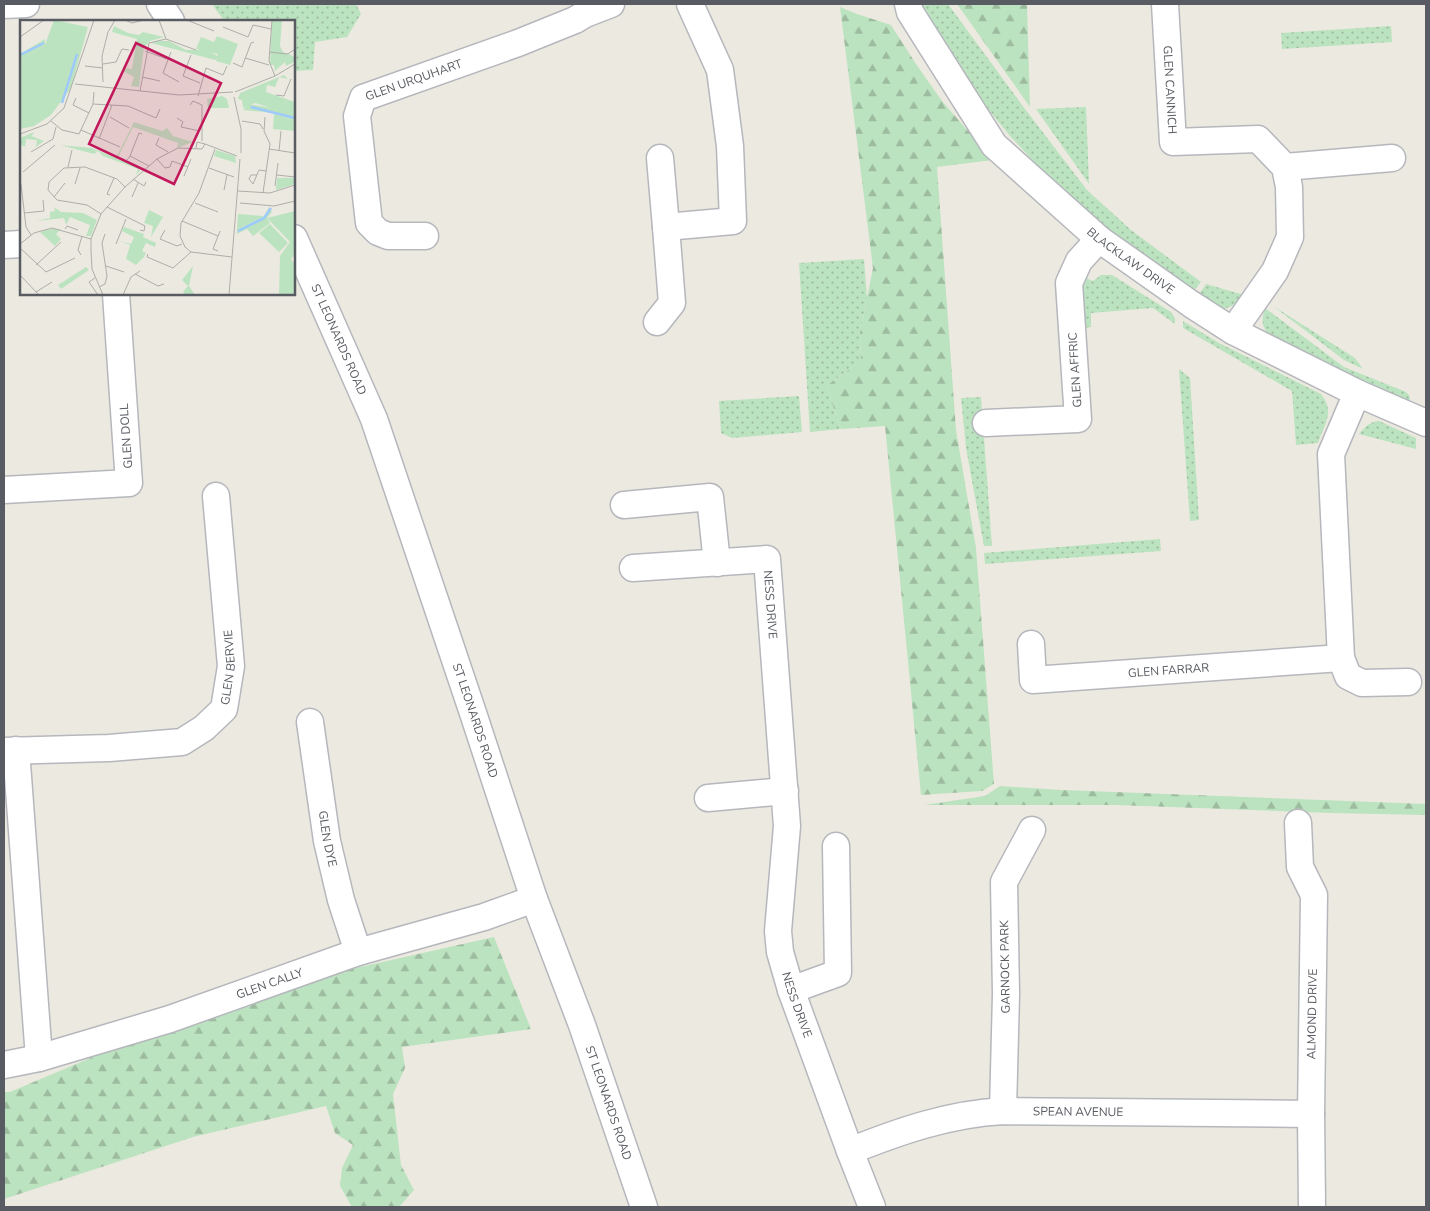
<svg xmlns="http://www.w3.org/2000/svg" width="1430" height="1211" viewBox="0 0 1430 1211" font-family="'Nunito Sans',sans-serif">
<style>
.grass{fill:url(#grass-dots)}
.forest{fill:url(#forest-firs)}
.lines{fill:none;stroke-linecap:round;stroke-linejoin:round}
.minor-casing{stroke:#b5b7bd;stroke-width:29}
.minor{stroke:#fff;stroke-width:26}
.labels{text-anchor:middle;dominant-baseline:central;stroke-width:4;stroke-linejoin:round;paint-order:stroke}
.street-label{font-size:12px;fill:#585b61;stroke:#fff}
.inset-river{fill:none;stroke:#9ec9fd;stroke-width:2.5}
.inset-road{fill:none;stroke:#adada9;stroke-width:1}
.view{fill:#c2185b;fill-opacity:0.15;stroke:#c2185b;stroke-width:2.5}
.inset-edge{fill:none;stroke:#585b61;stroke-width:2.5}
</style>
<defs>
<pattern id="grass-dots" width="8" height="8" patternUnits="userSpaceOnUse" patternTransform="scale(1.25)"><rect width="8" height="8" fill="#bce3c0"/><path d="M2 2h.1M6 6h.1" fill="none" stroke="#9cbb9f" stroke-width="1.8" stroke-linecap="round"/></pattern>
<pattern id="forest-firs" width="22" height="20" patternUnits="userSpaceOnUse" patternTransform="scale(1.25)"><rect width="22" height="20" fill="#bce3c0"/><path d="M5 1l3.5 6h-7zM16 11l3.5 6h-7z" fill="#9cbb9f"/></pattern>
</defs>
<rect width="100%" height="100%" fill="#eceae0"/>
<path class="grass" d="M 212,4 L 356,4 L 361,14 L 347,37 L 315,42 L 313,70 L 294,71 L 294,21 L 224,21 Z
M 920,4 L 948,4 L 1025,109 L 1087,190 L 1131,230 L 1201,282 L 1193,292 L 1107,232 L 1056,185 L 1010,136 L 966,82 Z
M 1391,26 L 1392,42 L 1282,49 L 1281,33 Z
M 1086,107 L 1089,184 L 1036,109 Z
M 864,259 L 867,298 L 860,333 L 861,361 L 826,386 L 841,429 L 810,432 L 799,263 Z
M 1101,275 L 1112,275 L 1171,312 L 1175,318 L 1175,324 L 1153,308 L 1091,313 L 1091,327 L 1083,328 L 1082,286 L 1086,278 L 1093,281 Z
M 1206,284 L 1244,295 C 1226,315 1218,311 1198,296 Z
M 1273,306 L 1355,358 L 1363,369 L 1344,360 Z
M 1265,308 L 1344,367 L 1406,392 L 1409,395 L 1411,404 L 1272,340 C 1263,327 1260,324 1265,308 Z
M 1183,321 L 1219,343 L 1321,394 C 1335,412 1325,423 1318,443 L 1296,445 L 1292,391 L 1183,328 Z
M 1179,369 L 1190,378 L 1199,520 L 1190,521 Z
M 799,396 L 802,432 L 732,438 L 721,433 L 719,401 Z
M 981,397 L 992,546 L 984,546 L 966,448 L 961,398 Z
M 1379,421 L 1416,438 L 1416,449 L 1359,434 C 1365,427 1369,422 1379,421 Z
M 1160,539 L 1161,551 L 985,564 L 984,553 Z"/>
<path class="forest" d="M 957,4 L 1027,4 L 1030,107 Z
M 840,7 L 857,14 L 891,25 L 916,64 L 942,101 L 993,160 L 937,167 L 956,430 L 976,548 L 994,784 L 982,791 L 921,795 L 885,426 L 841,429 L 826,386 L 861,361 L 860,333 L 873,268 Z
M 1000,786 L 1062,790 L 1426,804 L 1426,815 L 1330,813 L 1116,805 L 924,805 L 985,796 Z
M 494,937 L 531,1029 L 402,1047 L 405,1068 L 393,1094 L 401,1165 L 414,1190 L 400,1206 L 352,1207 L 340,1186 L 342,1168 L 353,1145 L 335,1133 L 326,1106 L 193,1137 L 4,1199 L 4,1092 L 10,1092 L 244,993 Z"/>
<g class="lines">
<g class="minor-casing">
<g id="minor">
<path d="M 160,4 L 171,21"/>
<path id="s1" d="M 908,4 L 910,12 L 994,145 L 1099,239 L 1191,304 L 1233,331 L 1357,393 L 1426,423"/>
<path id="s2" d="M 1165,4 L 1173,142 L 1258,139 L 1285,167 L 1289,187 L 1290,237 L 1275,271 L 1233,331"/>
<path d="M 4,5 L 26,4"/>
<path d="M 660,158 L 666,227"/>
<path d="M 1285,167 L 1392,158"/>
<path id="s3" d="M 425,236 L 388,236 L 378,232 L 369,223 L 357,116 L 363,98 L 518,43 L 575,20 L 585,14 L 611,4"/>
<path id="s4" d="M 294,238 L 374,419 L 473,713 L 534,899 L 582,1025 L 644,1207"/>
<path d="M 4,245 L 21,244"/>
<path d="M 657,322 L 672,303 L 666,227 L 733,221 L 730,146 L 720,70 L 690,4"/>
<path d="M 1357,393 L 1331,454 L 1341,658 L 1348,676 L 1362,683 L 1408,682"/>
<path d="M 986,423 L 1078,419 L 1069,283 L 1079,261 L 1099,239"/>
<path d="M 4,490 L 129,483 L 116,294"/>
<path d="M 624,505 L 710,497 L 717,563"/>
<path id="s5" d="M 633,568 L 767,559 L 787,826 L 778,931 L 780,952 L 791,990 L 850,1151 L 872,1207"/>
<path id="s6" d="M 1031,644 L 1033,680 L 1341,658"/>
<path id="s7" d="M 310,722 L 327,841 L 341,900 L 358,952"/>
<path d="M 16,750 L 39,1058"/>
<path id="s8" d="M 4,751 L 109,748 L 182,742 L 204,728 L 224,709 L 231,666 L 216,496"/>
<path d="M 708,798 L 785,791"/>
<path d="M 1298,823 L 1300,867 L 1314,895 L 1311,1114 L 1312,1207"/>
<path d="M 791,990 L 838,973 L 836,846"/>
<path id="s9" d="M 4,1065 L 39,1058 L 170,1019 L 358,952 L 484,917 L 534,899"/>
<path d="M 1003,1111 L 1006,994 L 1004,882 L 1032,830"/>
<path id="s10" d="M 850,1151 C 900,1131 949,1114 1003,1111 L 1311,1114"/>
</g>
</g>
<use href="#minor" class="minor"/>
</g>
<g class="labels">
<g class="street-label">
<text stroke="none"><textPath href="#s3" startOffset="241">GLEN URQUHART</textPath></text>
<text stroke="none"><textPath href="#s2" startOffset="86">GLEN CANNICH</textPath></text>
<text stroke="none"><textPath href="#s1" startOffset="345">BLACKLAW DRIVE</textPath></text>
<text stroke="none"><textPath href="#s4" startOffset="111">ST LEONARDS ROAD</textPath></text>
<text transform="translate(1075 370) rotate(-94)">GLEN AFFRIC</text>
<text transform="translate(126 436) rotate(-94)">GLEN DOLL</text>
<text stroke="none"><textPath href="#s5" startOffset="180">NESS DRIVE</textPath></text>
<text stroke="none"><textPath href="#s8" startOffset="274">GLEN BERVIE</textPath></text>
<text stroke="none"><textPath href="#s6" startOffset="172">GLEN FARRAR</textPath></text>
<text stroke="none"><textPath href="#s4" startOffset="516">ST LEONARDS ROAD</textPath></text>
<text stroke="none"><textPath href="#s7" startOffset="118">GLEN DYE</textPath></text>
<text transform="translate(1005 967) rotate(-91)">GARNOCK PARK</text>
<text stroke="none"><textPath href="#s9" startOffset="278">GLEN CALLY</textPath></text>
<text stroke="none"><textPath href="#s5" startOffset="584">NESS DRIVE</textPath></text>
<text transform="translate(1312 1014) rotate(-89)">ALMOND DRIVE</text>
<text stroke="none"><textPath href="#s4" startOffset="921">ST LEONARDS ROAD</textPath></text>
<text stroke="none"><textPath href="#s10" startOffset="234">SPEAN AVENUE</textPath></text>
</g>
</g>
<g transform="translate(20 20)">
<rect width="275" height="275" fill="#eceae0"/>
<path d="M 197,16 L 218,24 L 210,45 L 196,41 L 198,34 L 176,29 L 181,17 L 194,22 ZM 202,76 L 207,79 L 209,88 L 188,88 L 187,79 ZM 254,93 L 275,101 L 275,111 L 253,109 ZM 257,158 L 275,158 L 275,164 L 256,170 ZM 218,194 L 244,196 L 217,209 Z" fill="#bce3c0"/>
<path d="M 252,0 L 262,0 L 260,26 L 263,32 L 275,37 L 274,42 L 266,46 L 265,42 L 255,51 L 254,45 L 250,45 ZM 94,6 L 108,13 L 119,15 L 123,12 L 144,17 L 130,21 L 124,27 L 119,67 L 111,66 L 114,57 L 103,51 L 104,48 L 112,49 L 117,19 L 92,12 ZM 25,19 L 25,25 L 0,41 L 0,34 ZM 137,21 L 149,21 L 166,30 L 188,30 L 199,37 L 195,40 L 131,23 ZM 228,84 L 259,89 L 275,95 L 275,101 L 254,93 L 223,90 ZM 114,102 L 142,111 L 147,108 L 153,116 L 173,122 L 157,128 L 158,123 L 113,107 L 97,139 L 118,147 L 120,151 L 116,155 L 118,149 L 83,136 L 79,132 L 72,130 L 77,132 L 74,134 L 40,125 L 72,128 L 96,138 ZM 14,112 L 12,116 L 9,115 L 24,121 L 16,127 L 17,120 L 6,119 L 5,127 L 0,124 L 0,118 ZM 196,130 L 215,136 L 216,143 L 194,136 ZM 249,187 L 252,192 L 247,198 L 250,203 L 233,216 L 227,209 L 217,214 L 217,209 L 244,196 ZM 173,246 L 169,266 L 175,275 L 165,275 L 163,272 L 168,266 L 162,260 ZM 66,247 L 69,250 L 41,269 L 38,265 Z" fill="#bce3c0"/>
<path d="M 264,55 L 268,59 L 259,57 L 255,67 L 247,65 L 246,72 L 275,82 L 275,95 L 235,83 L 223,88 L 222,80 L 218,79 L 220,73 ZM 34,187 L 41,192 L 63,193 L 77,200 L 71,216 L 66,216 L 70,205 L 50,197 L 46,205 L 44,198 L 15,201 L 30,198 L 30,192 L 35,191 ZM 129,190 L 143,197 L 131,217 L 133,206 L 124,203 ZM 275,191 L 275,232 L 271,240 L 275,243 L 275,275 L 259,275 L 260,236 L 270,222 L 247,198 ZM 250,204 L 268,223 L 259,232 L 239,213 ZM 104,207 L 124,214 L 123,217 L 136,223 L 135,227 L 126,223 L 122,231 L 126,233 L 124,237 L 116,245 L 106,239 L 110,225 L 100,221 L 111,224 L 114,217 L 102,211 ZM 31,209 L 41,209 L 36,214 L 41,219 L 35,226 L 20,212 Z" fill="#bce3c0"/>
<path d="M 34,0 L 68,7 L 51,68 L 31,95 L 14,106 L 0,109 L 0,41 L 25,25 Z" fill="#bce3c0"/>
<path class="inset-river" d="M 0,35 L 24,23M 42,83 L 57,34M 231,87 L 275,98M 218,211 L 244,198 L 251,188"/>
<path class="inset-road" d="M 105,0 L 112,3 L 124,0M 139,0 L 146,19M 167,0 L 194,11M 252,0 L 249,41 L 255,56M 203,7 L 228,17 L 233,5 L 251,9M 0,17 L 24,0M 125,31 L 147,39M 151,32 L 143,53 L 159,62M 249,32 L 268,34 L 275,29M 171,35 L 163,56 L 180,63M 225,38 L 249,45M 213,43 L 222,47 L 231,23 L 234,22M 83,44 L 96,42 L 102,29 L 109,30M 65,46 L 83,48M 122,57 L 140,61M 83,62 L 82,36 L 88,12 L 95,0M 55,64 L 159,75 L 213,72M 120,71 L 129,23 L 146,19 L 176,30M 215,72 L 255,56 L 275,44M 256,75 L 264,76 L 271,59M 178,76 L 186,48 L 203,55 L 207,46M 214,77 L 221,109 L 221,133M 56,78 L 53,85 L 69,93M 73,84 L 108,86 L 136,98 L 140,89M 170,85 L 173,81 L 182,85 L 182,121M 90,97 L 109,108M 157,98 L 163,102 L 161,107 L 180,111M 31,101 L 42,110 L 59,114 L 73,84 L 74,72M 222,101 L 240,104 L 243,109M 61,110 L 100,127M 0,114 L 27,104 L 44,88 L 74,0M 139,118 L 136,125 L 148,132M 79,119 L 92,85M 185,124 L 217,136M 195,129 L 179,173 L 161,203 L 160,216 L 165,227 L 171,232 L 212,237M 249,129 L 275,133M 259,131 L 261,111M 11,132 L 33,119 L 36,107M 110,136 L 119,113 L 122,114M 137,139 L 145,148 L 150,147 L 152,141 L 168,147M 107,140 L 110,136 L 129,146M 48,147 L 52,130M 189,148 L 214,157M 3,152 L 35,125M 237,155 L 231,155 L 229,159 L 233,164 L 239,150 L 246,151M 257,155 L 275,157M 164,156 L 171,139M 113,159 L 124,166 L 126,162M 1,164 L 6,207 L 11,215M 55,164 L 60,148M 255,166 L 258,143M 204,170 L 207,155M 218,171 L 250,173 L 275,165M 243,173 L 250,124 L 244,111 L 245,97M 90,175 L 87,174 L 94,158M 34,177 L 45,163M 112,177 L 118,163M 175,183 L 198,192M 220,183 L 254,186 L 275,181M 87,187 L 125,206 L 124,211 L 120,210M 4,193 L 24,191 L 23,180M 81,194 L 67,185 L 37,180 L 28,170 L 29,162 L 44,148 L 65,147 L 97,159 L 105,167M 162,201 L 198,216M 45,209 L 47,206 L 58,210M 145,210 L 140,219 L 157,226 L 162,224M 0,224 L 14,213 L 32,208 L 71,219M 96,224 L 106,199M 0,228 L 26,252 L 55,238M 198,231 L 193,229 L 200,211M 128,234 L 127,237 L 153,248 L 171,232M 61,235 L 58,230 L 62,216M 16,245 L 41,222M 86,246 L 104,252M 115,254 L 138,266 L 144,264M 0,255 L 19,275M 75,258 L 69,262 L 78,275M 79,267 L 85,264 L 87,256 L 82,223 L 85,214M 16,272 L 32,262M 83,275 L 72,249 L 71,231 L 71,219 L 81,194 L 105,167 L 137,139 L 158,128 L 182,129 L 185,124 L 177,122 L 176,128M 103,275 L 111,257 L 120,251M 209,275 L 220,139"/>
<path class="view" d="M 116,23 L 201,63 L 154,164 L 69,124 Z"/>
<rect width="275" height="275" class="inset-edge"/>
</g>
<rect width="1430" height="1211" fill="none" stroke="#585b61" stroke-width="10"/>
</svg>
